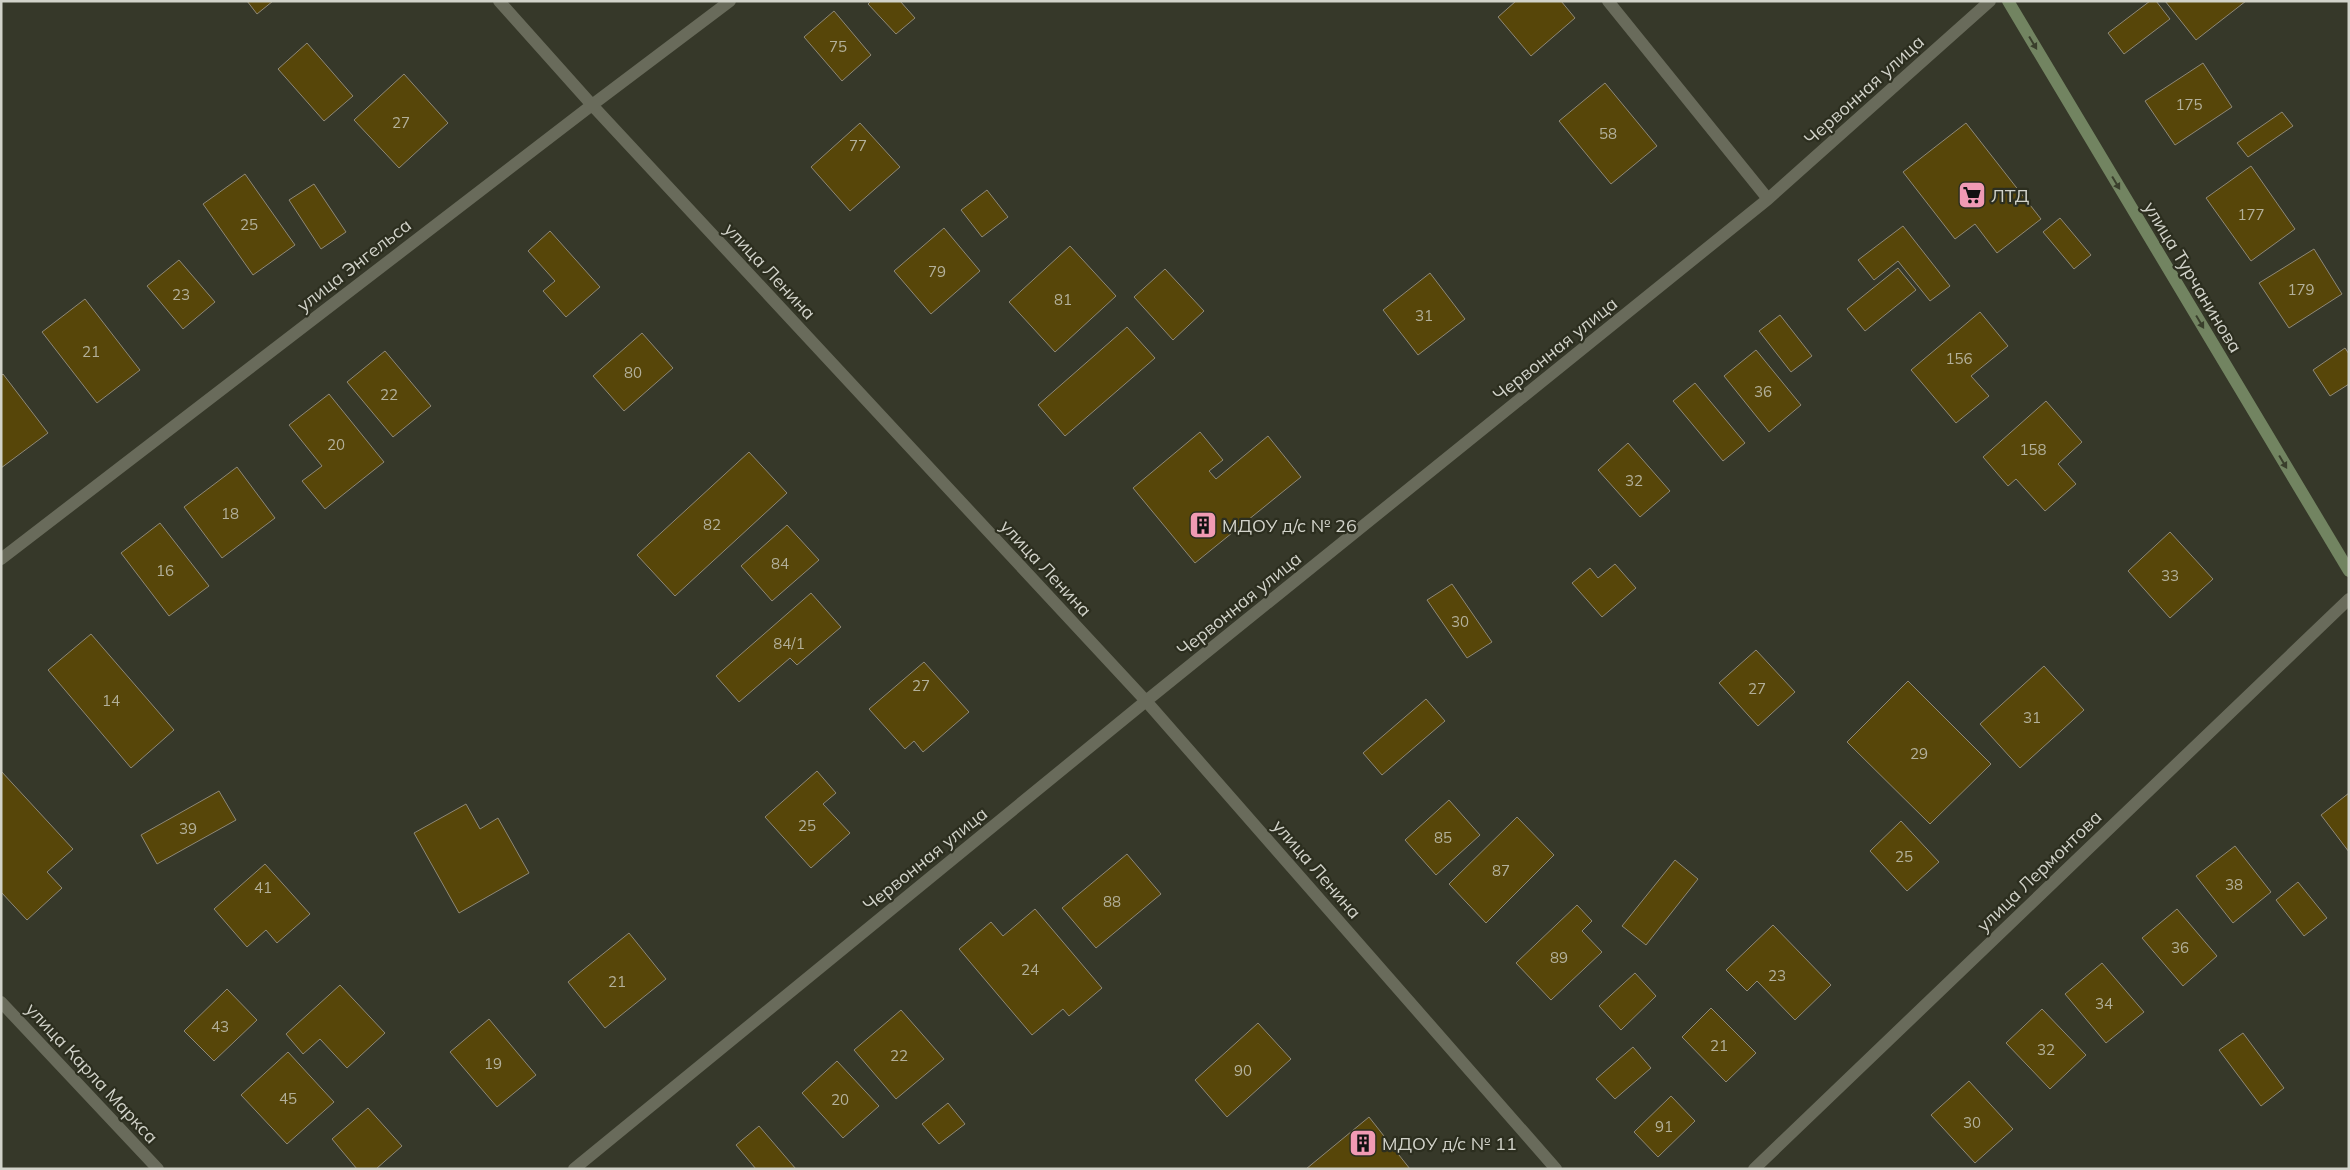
<svg xmlns="http://www.w3.org/2000/svg" width="2350" height="1170" viewBox="0 0 2350 1170" font-family="Mulish,sans-serif">
<style>
.building{fill:#574609;stroke:#8e8877}
.lines{fill:none;stroke-linecap:round;stroke-linejoin:round}
.street{stroke:#696b5b;stroke-width:12}
.secondary{stroke:#728461;stroke-width:12}
.oneway{fill:#3a3f2c}
.labels{text-anchor:middle;dominant-baseline:central;stroke-width:4.5;stroke-linejoin:round;paint-order:stroke}
.number-label{font-size:15px;fill:#b3b09a}
.street-label{font-size:18px;fill:#d2d3ca;stroke:#2c2e1f}
.poi-label{font-size:18px;fill:#d2d3ca;stroke:#2c2e1f;text-anchor:start}
</style>
<rect width="100%" height="100%" fill="#363829"/>
<path class="building" d="M 247,1 L 273,1 L 257,14 Z
M 871,1 L 900,1 L 915,18 L 896,34 L 868,4 Z
M 1516,1 L 1561,1 L 1575,18 L 1531,56 L 1498,17 Z
M 2150,1 L 2156,1 L 2170,19 L 2124,54 L 2108,33 Z
M 2165,1 L 2246,1 L 2196,40 Z
M 834,11 L 871,55 L 842,81 L 804,37 Z
M 307,43 L 353,96 L 324,121 L 278,69 Z
M 2203,63 L 2232,107 L 2175,145 L 2145,101 Z
M 404,74 L 448,123 L 399,168 L 354,120 Z
M 1605,83 L 1657,146 L 1611,184 L 1559,121 Z
M 2282,112 L 2293,126 L 2248,157 L 2237,143 Z
M 860,123 L 900,167 L 850,211 L 811,167 Z
M 1966,123 L 2041,219 L 1997,253 L 1975,224 L 1955,239 L 1903,172 Z
M 2251,166 L 2295,229 L 2251,261 L 2206,198 Z
M 245,174 L 295,245 L 253,275 L 203,204 Z
M 314,184 L 346,232 L 321,249 L 289,200 Z
M 987,190 L 1008,217 L 982,237 L 961,210 Z
M 2060,218 L 2091,255 L 2074,269 L 2043,232 Z
M 1903,226 L 1950,286 L 1930,301 L 1898,261 L 1874,280 L 1858,260 Z
M 944,228 L 980,271 L 931,314 L 894,271 Z
M 550,231 L 600,287 L 566,317 L 543,291 L 555,281 L 528,251 Z
M 1070,246 L 1116,296 L 1055,352 L 1009,302 Z
M 2314,249 L 2342,294 L 2289,328 L 2259,283 Z
M 179,260 L 215,302 L 183,329 L 147,286 Z
M 1898,268 L 1916,290 L 1865,331 L 1847,309 Z
M 1165,269 L 1204,311 L 1173,340 L 1134,297 Z
M 1430,273 L 1465,319 L 1418,355 L 1383,310 Z
M 85,299 L 140,370 L 97,403 L 42,332 Z
M 1980,312 L 2008,346 L 1971,376 L 1989,396 L 1956,423 L 1911,370 Z
M 1780,315 L 1812,356 L 1791,372 L 1759,331 Z
M 1127,327 L 1155,358 L 1065,436 L 1038,405 Z
M 642,333 L 673,368 L 624,411 L 593,376 Z
M 2345,348 L 2349,354 L 2349,384 L 2330,396 L 2313,370 Z
M 1756,350 L 1801,405 L 1769,432 L 1724,376 Z
M 385,351 L 431,406 L 393,437 L 347,382 Z
M 3,374 L 48,433 L 1,468 L 1,376 Z
M 1695,383 L 1745,443 L 1723,461 L 1673,401 Z
M 329,394 L 384,462 L 325,509 L 302,481 L 322,466 L 289,425 Z
M 2046,401 L 2082,442 L 2058,464 L 2076,484 L 2045,511 L 2016,479 L 2008,486 L 1983,457 Z
M 1200,432 L 1223,460 L 1209,471 L 1216,479 L 1268,436 L 1301,477 L 1195,563 L 1133,488 Z
M 1628,443 L 1670,491 L 1640,517 L 1598,470 Z
M 749,452 L 787,493 L 675,596 L 637,555 Z
M 237,467 L 275,518 L 222,558 L 184,507 Z
M 160,523 L 209,586 L 169,616 L 121,553 Z
M 787,525 L 819,560 L 772,601 L 741,566 Z
M 2170,532 L 2213,579 L 2170,618 L 2128,571 Z
M 1615,564 L 1636,588 L 1602,617 L 1572,583 L 1590,568 L 1598,578 Z
M 1452,584 L 1492,642 L 1467,658 L 1427,600 Z
M 811,593 L 841,627 L 797,665 L 790,658 L 739,702 L 716,676 Z
M 91,634 L 174,730 L 131,768 L 48,670 Z
M 1756,650 L 1795,692 L 1758,726 L 1719,683 Z
M 924,662 L 969,712 L 923,752 L 914,741 L 905,749 L 869,709 Z
M 2044,666 L 2084,710 L 2020,768 L 1980,724 Z
M 1908,681 L 1991,764 L 1930,824 L 1847,742 Z
M 1426,699 L 1445,721 L 1382,775 L 1363,753 Z
M 1,771 L 73,849 L 47,872 L 62,888 L 27,920 L 1,892 Z
M 817,771 L 836,793 L 823,804 L 850,833 L 811,868 L 765,817 Z
M 219,791 L 236,820 L 157,864 L 141,835 Z
M 2349,793 L 2349,852 L 2321,815 Z
M 1449,800 L 1480,835 L 1436,875 L 1405,840 Z
M 466,804 L 480,829 L 498,818 L 529,873 L 459,913 L 414,833 Z
M 1517,817 L 1554,855 L 1486,923 L 1449,884 Z
M 1901,821 L 1939,862 L 1907,891 L 1870,851 Z
M 2235,846 L 2271,892 L 2233,923 L 2196,876 Z
M 1127,854 L 1161,894 L 1096,948 L 1062,908 Z
M 1675,860 L 1698,879 L 1646,945 L 1622,926 Z
M 265,864 L 310,914 L 277,943 L 266,930 L 247,947 L 214,909 Z
M 2298,882 L 2327,918 L 2304,936 L 2276,900 Z
M 1577,905 L 1592,921 L 1582,931 L 1602,952 L 1551,1000 L 1516,963 Z
M 1035,909 L 1102,988 L 1069,1016 L 1063,1009 L 1032,1035 L 959,949 L 991,922 L 1003,936 Z
M 2177,909 L 2217,956 L 2183,986 L 2142,938 Z
M 1773,925 L 1831,985 L 1795,1020 L 1757,981 L 1747,991 L 1726,970 Z
M 629,933 L 666,979 L 605,1028 L 568,982 Z
M 2102,963 L 2144,1012 L 2106,1043 L 2065,994 Z
M 1635,973 L 1656,996 L 1621,1030 L 1599,1006 Z
M 340,985 L 385,1033 L 347,1068 L 320,1039 L 303,1054 L 286,1034 Z
M 227,989 L 257,1020 L 214,1061 L 184,1031 Z
M 1711,1008 L 1756,1053 L 1726,1082 L 1682,1037 Z
M 2042,1009 L 2086,1055 L 2050,1089 L 2006,1043 Z
M 901,1010 L 944,1059 L 896,1099 L 854,1050 Z
M 489,1019 L 536,1075 L 497,1107 L 450,1052 Z
M 1258,1023 L 1291,1059 L 1227,1117 L 1195,1080 Z
M 2243,1033 L 2284,1088 L 2261,1106 L 2219,1050 Z
M 1633,1047 L 1651,1068 L 1615,1099 L 1596,1079 Z
M 288,1052 L 334,1102 L 287,1144 L 241,1095 Z
M 837,1061 L 879,1106 L 843,1138 L 802,1093 Z
M 1969,1081 L 2013,1129 L 1975,1163 L 1931,1115 Z
M 1671,1096 L 1695,1121 L 1658,1157 L 1634,1132 Z
M 948,1103 L 965,1124 L 939,1144 L 922,1124 Z
M 368,1108 L 402,1146 L 376,1169 L 357,1169 L 332,1139 Z
M 1369,1117 L 1410,1169 L 1306,1169 Z
M 759,1126 L 796,1169 L 756,1169 L 736,1145 Z"/>
<g class="lines">
<path class="street" d="M 499,1 L 592,105 L 1146,701 L 1556,1169
M 1608,1 L 1768,199
M 1,559 L 592,105 L 730,1
M 1,1002 L 158,1169
M 574,1169 L 1146,701 L 1768,199 L 1990,1
M 1754,1169 L 2349,599"/>
<path class="secondary" d="M 2008,1 L 2349,571"/>
</g>
<defs><path id="oneway-solid" d="M-6-.8H1V-3.2L6.5 0L1 3.2V.8H-6Z" transform="scale(1.25)"/></defs>
<g class="oneway">
<use href="#oneway-solid" transform="translate(2033 43) rotate(59)"/>
<use href="#oneway-solid" transform="translate(2116 183) rotate(59)"/>
<use href="#oneway-solid" transform="translate(2200 322) rotate(59)"/>
<use href="#oneway-solid" transform="translate(2283 462) rotate(59)"/>
</g>
<defs>
<g id="supermarket-square" transform="scale(1.4375)"><rect x="-9" y="-9" width="18" height="18" rx="4" fill="#f09ab4" stroke="#2c2e1f"/><path d="M-6-5.5h2.5l.6 2H6L4.5 2H-2.5L-4.4-4H-6ZM-1.5 3.2a1.3 1.3 0 1 0 .1 0ZM3 3.2a1.3 1.3 0 1 0 .1 0Z" fill="#111"/></g>
<g id="building-square" transform="scale(1.4375)"><rect x="-9" y="-9" width="18" height="18" rx="4" fill="#f09ab4" stroke="#2c2e1f"/><path d="M-4-6H4V6H1V3H-1V6H-4ZM-2.5-4.3h1.7v1.8h-1.7ZM.8-4.3h1.7v1.8H.8ZM-2.5-1h1.7V.8h-1.7ZM.8-1h1.7V.8H.8Z" fill="#111"/></g>
</defs>
<g fill-rule="evenodd">
<use href="#supermarket-square" x="1972" y="195"/>
<use href="#building-square" x="1203" y="525"/>
<use href="#building-square" x="1363" y="1143"/>
</g>
<g class="labels">
<g class="number-label">
<text x="838" y="46">75</text>
<text x="2189" y="104">175</text>
<text x="401" y="122">27</text>
<text x="1608" y="133">58</text>
<text x="858" y="145">77</text>
<text x="2251" y="214">177</text>
<text x="249" y="224">25</text>
<text x="937" y="271">79</text>
<text x="2301" y="289">179</text>
<text x="181" y="294">23</text>
<text x="1063" y="299">81</text>
<text x="1424" y="315">31</text>
<text x="91" y="351">21</text>
<text x="1959" y="358">156</text>
<text x="633" y="372">80</text>
<text x="1763" y="391">36</text>
<text x="389" y="394">22</text>
<text x="336" y="444">20</text>
<text x="2033" y="449">158</text>
<text x="1634" y="480">32</text>
<text x="230" y="513">18</text>
<text x="712" y="524">82</text>
<text x="780" y="563">84</text>
<text x="165" y="570">16</text>
<text x="2170" y="575">33</text>
<text x="1460" y="621">30</text>
<text x="789" y="643">84/1</text>
<text x="921" y="685">27</text>
<text x="1757" y="688">27</text>
<text x="111" y="700">14</text>
<text x="2032" y="717">31</text>
<text x="1919" y="753">29</text>
<text x="807" y="825">25</text>
<text x="188" y="828">39</text>
<text x="1443" y="837">85</text>
<text x="1904" y="856">25</text>
<text x="1501" y="870">87</text>
<text x="2234" y="884">38</text>
<text x="263" y="887">41</text>
<text x="1112" y="901">88</text>
<text x="2180" y="947">36</text>
<text x="1559" y="957">89</text>
<text x="1030" y="969">24</text>
<text x="1777" y="975">23</text>
<text x="617" y="981">21</text>
<text x="2104" y="1003">34</text>
<text x="220" y="1026">43</text>
<text x="1719" y="1045">21</text>
<text x="2046" y="1049">32</text>
<text x="899" y="1055">22</text>
<text x="493" y="1063">19</text>
<text x="1243" y="1070">90</text>
<text x="288" y="1098">45</text>
<text x="840" y="1099">20</text>
<text x="1972" y="1122">30</text>
<text x="1664" y="1126">91</text>
</g>
<g class="street-label">
<text transform="translate(1864 90) rotate(-42)">Червонная улица</text>
<text transform="translate(354 265) rotate(-38)">улица Энгельса</text>
<text transform="translate(770 271) rotate(47)">улица Ленина</text>
<text transform="translate(2193 277) rotate(59)">улица Турчанинова</text>
<text transform="translate(1555 349) rotate(-39)">Червонная улица</text>
<text transform="translate(1046 568) rotate(47)">улица Ленина</text>
<text transform="translate(1239 604) rotate(-39)">Червонная улица</text>
<text transform="translate(925 859) rotate(-39)">Червонная улица</text>
<text transform="translate(1317 869) rotate(49)">улица Ленина</text>
<text transform="translate(2039 871) rotate(-44)">улица Лермонтова</text>
<text transform="translate(92 1073) rotate(47)">улица Карла Маркса</text>
</g>
<g class="poi-label">
<text x="1991" y="195">ЛТД</text>
<text x="1222" y="525">МДОУ д/с № 26</text>
<text x="1382" y="1143">МДОУ д/с № 11</text>
</g>
</g>
<rect width="2350" height="1170" fill="none" stroke="#d2d3ca" stroke-width="5"/>
</svg>
